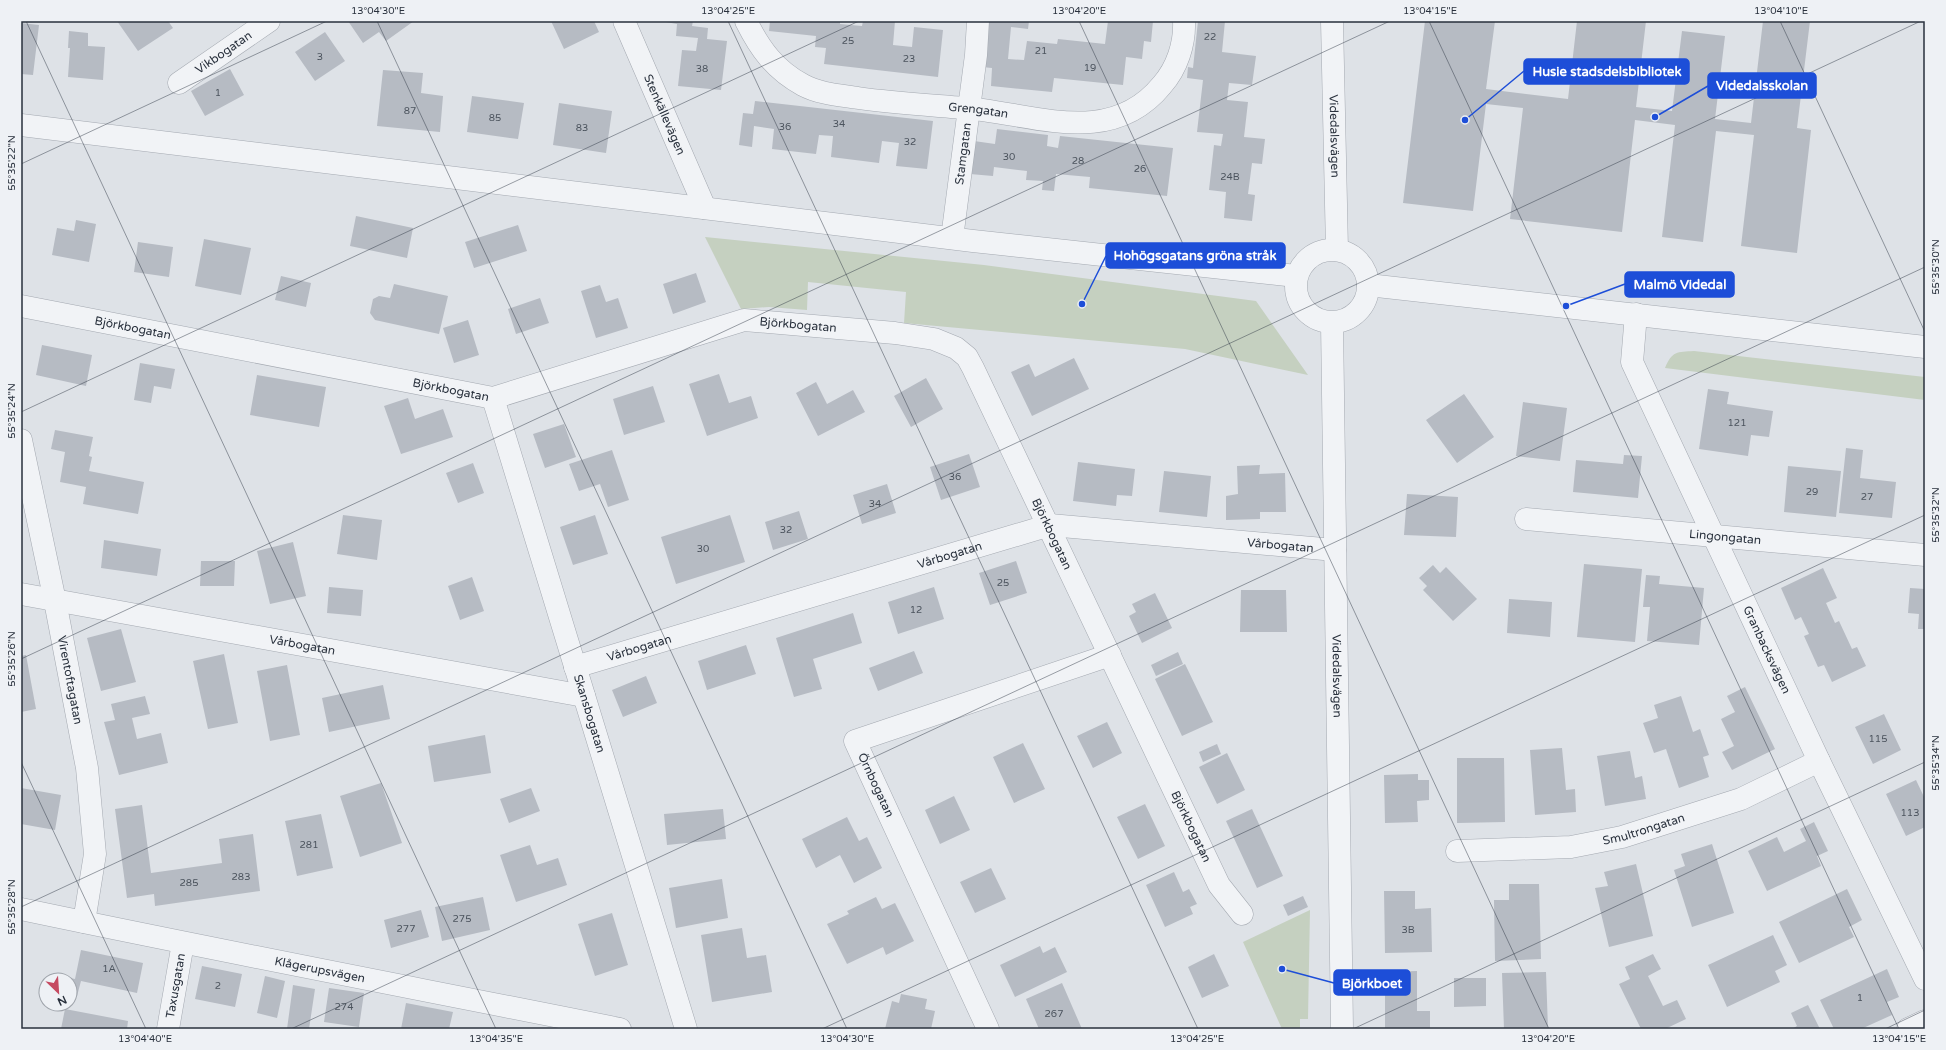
<svg xmlns="http://www.w3.org/2000/svg" width="1946" height="1050" viewBox="0 0 1946 1050" font-family="'Varela Round',sans-serif">
<style>
.green{fill:#c5d0c0}
.building{fill:#b6bbc3}
.lines{fill:none;stroke-linecap:round;stroke-linejoin:round}
.minor-casing{stroke:#a4a9b1;stroke-width:23}
.tertiary-casing{stroke:#a4a9b1;stroke-width:23}
.minor{stroke:#f1f3f6;stroke-width:22}
.tertiary{stroke:#f1f3f6;stroke-width:22}
.ticks{fill:none;stroke:#29313d;stroke-width:1;stroke-opacity:0.45}
.labels{text-anchor:middle;dominant-baseline:central;stroke-width:3;stroke-linejoin:round;paint-order:stroke}
.number-label{font-size:10px;fill:#4c545e}
.street-label{font-size:12px;fill:#29313d;stroke:#eef1f5}
.leader{fill:none;stroke:#1d4ed8;stroke-width:1.5}
.callout-dot{fill:#1d4ed8;stroke:#eef1f5;stroke-width:1.5}
.callout{fill:#1d4ed8;stroke:#1d4ed8;stroke-width:1.5}
.callout-label{font-size:13px;text-anchor:middle;font-weight:bold;fill:#fff}
.neatline{fill:none;stroke:#29313d;stroke-width:1.5}
.ticks-label{font-size:10px;text-anchor:middle;fill:#29313d}
</style>
<rect width="100%" height="100%" fill="#dee2e7"/>
<path class="green" d="M 705,237 L 984,265 L 1256,301 L 1308,375 L 1185,349 L 904,323 L 906,292 L 808,282 L 807,310 L 769,307 L 741,309 Z
M 1694,351 L 1925,377 L 1925,400 L 1665,368 C 1672,351 1677,352 1694,351 Z
M 1310,910 L 1308,1019 L 1300,1019 L 1300,1029 L 1282,1029 L 1243,942 Z"/>
<path class="building" d="M 117,21 L 168,21 L 173,28 L 138,51 Z
M 348,21 L 414,21 L 386,41 L 379,32 L 363,43 Z
M 551,21 L 594,21 L 599,32 L 564,49 Z
M 660,21 L 693,21 L 692,26 L 708,28 L 707,39 L 727,41 L 721,90 L 678,86 L 682,50 L 696,51 L 698,38 L 676,36 L 677,24 Z
M 770,21 L 840,21 L 840,24 L 862,26 L 863,21 L 895,21 L 893,45 L 912,47 L 914,27 L 943,30 L 938,77 L 824,64 L 826,48 L 815,47 L 816,36 L 769,31 Z
M 987,21 L 1029,21 L 1028,29 L 1011,27 L 1008,59 L 1024,60 L 1027,41 L 1057,44 L 1058,39 L 1105,44 L 1108,21 L 1153,21 L 1151,42 L 1144,41 L 1142,59 L 1126,57 L 1123,85 L 1054,78 L 1052,92 L 991,86 L 992,68 L 982,67 Z
M 1198,21 L 1225,21 L 1222,52 L 1256,56 L 1252,85 L 1229,83 L 1227,100 L 1248,102 L 1244,137 L 1265,139 L 1262,164 L 1252,163 L 1248,194 L 1255,195 L 1252,221 L 1224,218 L 1226,192 L 1209,190 L 1214,145 L 1221,146 L 1223,134 L 1197,132 L 1203,80 L 1187,78 L 1188,67 L 1193,68 Z
M 1425,21 L 1495,21 L 1486,89 L 1568,99 L 1577,21 L 1646,21 L 1636,107 L 1672,111 L 1682,31 L 1725,36 L 1715,119 L 1751,123 L 1763,21 L 1810,21 L 1797,128 L 1811,130 L 1797,253 L 1741,246 L 1754,135 L 1716,131 L 1703,242 L 1662,237 L 1675,125 L 1635,120 L 1622,232 L 1510,219 L 1523,108 L 1486,104 L 1473,211 L 1403,203 Z
M 21,23 L 39,25 L 33,75 L 21,74 Z
M 69,31 L 88,33 L 88,46 L 105,47 L 103,80 L 68,77 L 70,48 L 68,48 Z
M 325,32 L 345,61 L 315,81 L 295,52 Z
M 230,69 L 244,95 L 205,116 L 191,91 Z
M 383,70 L 423,73 L 421,93 L 443,96 L 440,132 L 377,126 Z
M 472,96 L 524,103 L 518,139 L 467,132 Z
M 755,101 L 933,121 L 927,169 L 896,166 L 899,143 L 882,141 L 879,163 L 831,157 L 833,136 L 819,135 L 816,154 L 772,149 L 774,129 L 754,126 L 752,147 L 739,145 L 743,113 L 753,114 Z
M 559,103 L 612,111 L 606,153 L 553,145 Z
M 997,129 L 1048,135 L 1047,146 L 1058,148 L 1060,136 L 1173,148 L 1167,196 L 1089,188 L 1090,177 L 1056,174 L 1054,191 L 1042,190 L 1043,181 L 1026,180 L 1027,171 L 994,167 L 993,176 L 970,174 L 974,141 L 995,144 Z
M 356,216 L 413,228 L 407,258 L 350,246 Z
M 76,220 L 96,224 L 89,262 L 52,255 L 57,228 L 74,231 Z
M 518,225 L 527,251 L 474,268 L 465,242 Z
M 204,239 L 251,248 L 241,295 L 195,286 Z
M 138,242 L 173,247 L 169,277 L 134,272 Z
M 696,273 L 706,302 L 673,314 L 663,284 Z
M 281,276 L 311,283 L 306,307 L 275,300 Z
M 394,284 L 448,296 L 439,334 L 375,320 L 370,313 L 373,299 L 379,296 L 390,298 Z
M 600,285 L 606,302 L 618,298 L 628,328 L 596,338 L 581,291 Z
M 540,298 L 549,323 L 516,334 L 508,309 Z
M 468,320 L 479,355 L 454,363 L 443,328 Z
M 42,345 L 92,355 L 86,386 L 36,375 Z
M 1074,358 L 1089,389 L 1032,416 L 1011,372 L 1029,364 L 1035,377 Z
M 140,363 L 175,369 L 171,389 L 154,386 L 151,403 L 134,400 Z
M 719,374 L 729,403 L 751,396 L 758,418 L 707,436 L 689,384 Z
M 257,375 L 326,387 L 319,427 L 250,415 Z
M 926,378 L 943,409 L 911,427 L 894,396 Z
M 816,382 L 827,404 L 853,390 L 865,412 L 818,436 L 796,393 Z
M 653,386 L 665,422 L 624,435 L 613,399 Z
M 1708,389 L 1729,392 L 1727,404 L 1773,411 L 1769,437 L 1751,435 L 1748,456 L 1699,449 Z
M 1464,394 L 1494,437 L 1457,463 L 1426,420 Z
M 408,398 L 415,419 L 443,409 L 453,437 L 401,454 L 384,406 Z
M 1523,402 L 1567,408 L 1560,461 L 1516,456 Z
M 564,424 L 576,457 L 545,468 L 533,434 Z
M 55,430 L 93,437 L 89,456 L 92,457 L 89,471 L 144,482 L 138,514 L 83,504 L 86,487 L 60,482 L 65,452 L 51,449 Z
M 1846,448 L 1863,450 L 1860,478 L 1896,482 L 1892,518 L 1839,513 Z
M 612,450 L 629,500 L 608,507 L 600,484 L 579,491 L 569,464 Z
M 969,454 L 980,487 L 941,500 L 930,467 Z
M 1624,455 L 1642,456 L 1638,498 L 1573,492 L 1576,460 L 1623,464 Z
M 1078,462 L 1135,469 L 1132,496 L 1117,495 L 1116,506 L 1073,501 Z
M 473,463 L 484,493 L 458,503 L 446,473 Z
M 1260,465 L 1259,474 L 1285,473 L 1286,512 L 1260,512 L 1260,519 L 1226,520 L 1226,496 L 1238,494 L 1237,466 Z
M 1788,466 L 1841,471 L 1836,517 L 1784,512 Z
M 1164,471 L 1211,476 L 1207,517 L 1159,512 Z
M 887,484 L 896,513 L 862,524 L 853,495 Z
M 1407,494 L 1458,497 L 1456,537 L 1404,535 Z
M 799,511 L 808,539 L 773,550 L 765,522 Z
M 343,515 L 382,520 L 377,560 L 337,554 Z
M 595,515 L 608,554 L 573,565 L 560,527 Z
M 730,515 L 745,562 L 676,584 L 661,537 Z
M 104,540 L 161,549 L 157,576 L 101,568 Z
M 293,542 L 306,596 L 270,604 L 257,551 Z
M 201,561 L 235,561 L 234,586 L 200,586 Z
M 1016,561 L 1027,593 L 990,605 L 979,573 Z
M 1584,564 L 1642,569 L 1635,642 L 1577,637 Z
M 1433,565 L 1440,573 L 1446,567 L 1477,599 L 1453,621 L 1423,590 L 1427,586 L 1419,578 Z
M 1823,568 L 1837,598 L 1826,603 L 1835,623 L 1839,621 L 1852,649 L 1857,647 L 1866,666 L 1832,682 L 1824,665 L 1818,667 L 1804,636 L 1809,634 L 1801,617 L 1795,620 L 1781,588 Z
M 1646,575 L 1660,576 L 1659,584 L 1704,588 L 1699,645 L 1647,641 L 1650,607 L 1643,607 Z
M 472,577 L 484,611 L 460,620 L 448,586 Z
M 329,587 L 363,590 L 361,616 L 327,613 Z
M 934,587 L 944,619 L 898,634 L 888,602 Z
M 1910,588 L 1925,589 L 1925,629 L 1918,629 L 1919,614 L 1908,613 Z
M 1241,590 L 1286,590 L 1287,632 L 1240,632 Z
M 1155,593 L 1172,628 L 1142,643 L 1129,616 L 1136,612 L 1132,604 Z
M 1509,599 L 1552,602 L 1550,637 L 1507,633 Z
M 853,613 L 862,643 L 813,659 L 822,689 L 794,697 L 776,638 Z
M 121,629 L 136,682 L 101,691 L 87,638 Z
M 746,645 L 756,674 L 707,690 L 698,661 Z
M 914,651 L 923,673 L 878,691 L 869,668 Z
M 1178,652 L 1183,664 L 1156,676 L 1151,665 Z
M 224,654 L 238,723 L 208,729 L 193,661 Z
M 26,655 L 36,709 L 21,712 L 21,656 Z
M 1185,664 L 1213,722 L 1182,736 L 1155,679 Z
M 287,665 L 300,735 L 270,741 L 257,671 Z
M 646,676 L 657,703 L 623,717 L 612,690 Z
M 383,685 L 390,719 L 329,732 L 322,698 Z
M 1745,687 L 1775,749 L 1732,770 L 1722,752 L 1734,746 L 1721,719 L 1735,712 L 1727,696 Z
M 145,696 L 150,714 L 132,718 L 137,739 L 161,733 L 168,763 L 119,775 L 104,722 L 115,720 L 111,704 Z
M 1681,696 L 1693,732 L 1700,729 L 1709,755 L 1703,757 L 1709,777 L 1679,788 L 1666,749 L 1654,753 L 1643,723 L 1658,718 L 1654,705 Z
M 1884,714 L 1901,750 L 1873,764 L 1855,727 Z
M 1107,722 L 1122,753 L 1093,768 L 1077,736 Z
M 485,735 L 491,773 L 434,782 L 428,746 Z
M 1023,743 L 1045,789 L 1014,803 L 993,757 Z
M 1217,744 L 1221,754 L 1203,762 L 1199,752 Z
M 1562,748 L 1566,790 L 1575,789 L 1576,812 L 1535,815 L 1530,750 Z
M 1630,751 L 1635,778 L 1642,776 L 1646,799 L 1605,806 L 1597,756 Z
M 1227,753 L 1245,790 L 1217,804 L 1199,767 Z
M 1457,758 L 1504,758 L 1505,822 L 1457,823 Z
M 1418,774 L 1418,780 L 1429,780 L 1429,800 L 1417,801 L 1418,822 L 1385,823 L 1384,775 Z
M 1916,780 L 1925,799 L 1925,827 L 1906,836 L 1886,794 Z
M 381,783 L 402,843 L 360,857 L 340,796 Z
M 21,788 L 61,795 L 55,830 L 21,824 Z
M 531,788 L 540,811 L 509,823 L 500,799 Z
M 954,796 L 970,830 L 940,844 L 925,810 Z
M 1145,804 L 1165,846 L 1138,859 L 1117,817 Z
M 142,805 L 151,873 L 222,863 L 219,839 L 253,834 L 260,891 L 155,906 L 154,894 L 127,898 L 115,809 Z
M 723,809 L 726,839 L 667,845 L 664,814 Z
M 1252,809 L 1283,876 L 1257,888 L 1226,821 Z
M 321,814 L 333,868 L 297,876 L 285,821 Z
M 847,817 L 859,841 L 867,837 L 882,868 L 854,883 L 840,855 L 816,868 L 802,839 Z
M 1814,822 L 1828,851 L 1817,856 L 1821,866 L 1767,891 L 1748,851 L 1777,837 L 1784,852 L 1806,841 L 1800,829 Z
M 1712,844 L 1734,913 L 1692,927 L 1674,870 L 1685,866 L 1681,854 Z
M 530,845 L 537,865 L 558,858 L 567,885 L 516,902 L 500,855 Z
M 1636,864 L 1653,936 L 1609,947 L 1595,888 L 1608,886 L 1604,872 Z
M 991,868 L 1006,899 L 975,913 L 960,882 Z
M 1174,872 L 1183,892 L 1189,889 L 1197,904 L 1190,907 L 1193,914 L 1165,927 L 1146,885 Z
M 722,879 L 728,918 L 676,928 L 669,888 Z
M 1509,884 L 1539,884 L 1541,959 L 1495,961 L 1494,900 L 1509,900 Z
M 1847,889 L 1862,920 L 1849,927 L 1854,937 L 1799,963 L 1779,922 Z
M 1384,891 L 1415,891 L 1415,909 L 1431,908 L 1432,952 L 1385,953 Z
M 1303,896 L 1308,907 L 1288,916 L 1283,905 Z
M 483,897 L 490,930 L 442,941 L 435,907 Z
M 876,897 L 882,909 L 895,903 L 914,941 L 886,955 L 883,947 L 847,964 L 827,924 L 849,914 L 847,911 Z
M 421,910 L 429,937 L 391,948 L 384,920 Z
M 612,913 L 628,965 L 595,976 L 578,924 Z
M 742,928 L 747,958 L 766,955 L 772,992 L 712,1002 L 701,935 Z
M 1773,935 L 1787,965 L 1775,971 L 1780,982 L 1727,1007 L 1708,965 Z
M 1040,946 L 1043,953 L 1055,947 L 1067,972 L 1015,997 L 1000,965 Z
M 81,950 L 143,963 L 137,993 L 81,981 L 77,996 L 70,995 L 70,980 L 49,980 L 50,974 L 75,979 Z
M 1214,954 L 1229,986 L 1202,998 L 1188,967 Z
M 1653,954 L 1661,969 L 1648,976 L 1663,1006 L 1677,1000 L 1686,1019 L 1665,1029 L 1641,1029 L 1619,984 L 1630,979 L 1625,967 Z
M 202,966 L 242,974 L 235,1007 L 195,999 Z
M 1887,969 L 1899,997 L 1887,1002 L 1892,1015 L 1861,1029 L 1834,1029 L 1820,1000 Z
M 1417,971 L 1417,1011 L 1430,1011 L 1430,1029 L 1385,1029 L 1385,972 Z
M 1546,972 L 1548,1029 L 1504,1029 L 1502,973 Z
M 265,976 L 285,981 L 277,1018 L 257,1013 Z
M 1454,978 L 1486,978 L 1486,1006 L 1454,1007 Z
M 1062,983 L 1082,1029 L 1039,1029 L 1026,999 Z
M 293,985 L 315,989 L 309,1029 L 287,1029 Z
M 329,988 L 364,993 L 359,1027 L 324,1022 Z
M 901,994 L 927,999 L 925,1009 L 935,1011 L 931,1029 L 885,1029 L 892,1001 L 899,1003 Z
M 406,1003 L 453,1012 L 449,1029 L 401,1029 Z
M 1808,1005 L 1820,1029 L 1792,1029 L 1797,1026 L 1791,1013 Z
M 65,1009 L 128,1021 L 127,1029 L 61,1029 Z"/>
<g class="lines">
<g class="minor-casing">
<g id="minor">
<path id="s1" d="M 624,21 L 705,208"/>
<path id="s2" d="M 746,21 C 760,49 775,70 803,85 C 820,94 839,95 858,98 C 893,103 928,105 964,108 C 1032,113 1110,149 1162,85 C 1177,68 1185,44 1184,21"/>
<path id="s3" d="M 179,83 L 269,21"/>
<path d="M 21,125 L 973,241 L 1296,276"/>
<path id="s4" d="M 952,238 L 976,55 L 978,21"/>
<path id="s5" d="M 21,306 L 493,398 L 744,320 L 895,333 L 934,339 L 956,348 L 967,357 L 973,368 L 1219,885 L 1242,914"/>
<path id="s6" d="M 1636,314 L 1632,362 L 1819,761 L 1925,979"/>
<path id="s7" d="M 493,398 L 686,1029"/>
<path id="s8" d="M 21,440 L 55,601 L 87,768 L 95,854 L 84,922"/>
<path id="s9" d="M 1526,519 L 1925,555"/>
<path id="s10" d="M 21,594 L 584,696"/>
<path id="s11" d="M 575,667 L 1050,525 L 1335,550"/>
<path id="s12" d="M 1457,851 L 1571,847 L 1622,837 L 1741,799 L 1819,761"/>
<path id="s13" d="M 168,1029 L 183,943"/>
<path d="M 988,1029 L 855,741 L 1110,655"/>
<path d="M 1908,1029 L 1925,1021"/>
</g>
</g>
<g class="tertiary-casing">
<g id="tertiary">
<path id="s14" d="M 1332,21 L 1337,250"/>
<circle cx="1332" cy="286" r="36"/>
<path d="M 1368,285 L 1925,347"/>
<path id="s15" d="M 1332,323 L 1342,1029"/>
<path id="s16" d="M 21,909 C 220,951 420,989 620,1029"/>
</g>
</g>
<use href="#minor" class="minor"/>
<use href="#tertiary" class="tertiary"/>
</g>
<path class="ticks" d="M 26,21 L 496,1029M 377,21 L 847,1029M 728,21 L 1198,1029M 1079,21 L 1549,1029M 1429,21 L 1899,1029M 1780,21 L 1925,332M 21,164 L 327,21M 21,412 L 859,21M 21,659 L 1390,21M 21,762 L 146,1029M 21,907 L 1921,21M 291,1029 L 1925,267M 822,1029 L 1925,515M 1353,1029 L 1925,762M 1885,1029 L 1925,1010"/>
<g class="labels">
<g class="number-label">
<text x="1210" y="37">22</text>
<text x="848" y="41">25</text>
<text x="1041" y="51">21</text>
<text x="320" y="57">3</text>
<text x="909" y="59">23</text>
<text x="1090" y="68">19</text>
<text x="702" y="69">38</text>
<text x="218" y="93">1</text>
<text x="410" y="111">87</text>
<text x="495" y="118">85</text>
<text x="839" y="124">34</text>
<text x="785" y="127">36</text>
<text x="582" y="128">83</text>
<text x="910" y="142">32</text>
<text x="1009" y="157">30</text>
<text x="1078" y="161">28</text>
<text x="1140" y="169">26</text>
<text x="1230" y="177">24B</text>
<text x="1737" y="423">121</text>
<text x="955" y="477">36</text>
<text x="1812" y="492">29</text>
<text x="1867" y="497">27</text>
<text x="875" y="504">34</text>
<text x="786" y="530">32</text>
<text x="703" y="549">30</text>
<text x="1003" y="583">25</text>
<text x="916" y="610">12</text>
<text x="1878" y="739">115</text>
<text x="1910" y="813">113</text>
<text x="309" y="845">281</text>
<text x="241" y="877">283</text>
<text x="189" y="883">285</text>
<text x="462" y="919">275</text>
<text x="406" y="929">277</text>
<text x="1408" y="930">3B</text>
<text x="109" y="969">1A</text>
<text x="218" y="986">2</text>
<text x="1860" y="998">1</text>
<text x="344" y="1007">274</text>
<text x="1054" y="1014">267</text>
</g>
<g class="street-label">
<text stroke="none"><textPath href="#s3" startOffset="54">Vikbogatan</textPath></text>
<text stroke="none"><textPath href="#s2" startOffset="265">Grengatan</textPath></text>
<text stroke="none"><textPath href="#s1" startOffset="102">Stenkällevägen</textPath></text>
<text stroke="none"><textPath href="#s14" startOffset="115">Videdalsvägen</textPath></text>
<text stroke="none"><textPath href="#s4" startOffset="85">Stamgatan</textPath></text>
<text stroke="none"><textPath href="#s5" startOffset="798">Björkbogatan</textPath></text>
<text stroke="none"><textPath href="#s5" startOffset="114">Björkbogatan</textPath></text>
<text stroke="none"><textPath href="#s5" startOffset="438">Björkbogatan</textPath></text>
<text stroke="none"><textPath href="#s5" startOffset="1169">Björkbogatan</textPath></text>
<text stroke="none"><textPath href="#s9" startOffset="200">Lingongatan</textPath></text>
<text stroke="none"><textPath href="#s11" startOffset="727">Vårbogatan</textPath></text>
<text stroke="none"><textPath href="#s11" startOffset="391">Vårbogatan</textPath></text>
<text stroke="none"><textPath href="#s10" startOffset="286">Vårbogatan</textPath></text>
<text stroke="none"><textPath href="#s11" startOffset="67">Vårbogatan</textPath></text>
<text stroke="none"><textPath href="#s6" startOffset="366">Granbacksvägen</textPath></text>
<text stroke="none"><textPath href="#s15" startOffset="353">Videdalsvägen</textPath></text>
<text stroke="none"><textPath href="#s8" startOffset="245">Virentoftagatan</textPath></text>
<text stroke="none"><textPath href="#s7" startOffset="330">Skansbogatan</textPath></text>
<text transform="translate(876 785) rotate(65)">Örnbogatan</text>
<text stroke="none"><textPath href="#s5" startOffset="1493">Björkbogatan</textPath></text>
<text stroke="none"><textPath href="#s12" startOffset="189">Smultrongatan</textPath></text>
<text stroke="none"><textPath href="#s16" startOffset="305">Klågerupsvägen</textPath></text>
<text stroke="none"><textPath href="#s13" startOffset="44">Taxusgatan</textPath></text>
</g>
</g>
<path class="leader" d="M1465 120L1524 71M1655 117L1708 86M1082 304L1106 256M1566 306L1625 284M1282 969L1334 983"/>
<g class="callout-dot">
<circle cx="1465" cy="120" r="4"/>
<circle cx="1655" cy="117" r="4"/>
<circle cx="1082" cy="304" r="4"/>
<circle cx="1566" cy="306" r="4"/>
<circle cx="1282" cy="969" r="4"/>
</g>
<g class="callout">
<rect x="1524" y="59" width="165" height="25" rx="4"/>
<rect x="1708" y="73" width="108" height="25" rx="4"/>
<rect x="1106" y="243" width="179" height="25" rx="4"/>
<rect x="1625" y="272" width="109" height="25" rx="4"/>
<rect x="1334" y="970" width="76" height="25" rx="4"/>
</g>
<g class="callout-label">
<text x="1607" y="76">Husie stadsdelsbibliotek</text>
<text x="1762" y="90">Videdalsskolan</text>
<text x="1195" y="260">Hohögsgatans gröna stråk</text>
<text x="1680" y="289">Malmö Videdal</text>
<text x="1372" y="988">Björkboet</text>
</g>
<rect width="1946" height="1050" fill="none" stroke="#eef1f5" stroke-width="44"/>
<g transform="translate(58 992) rotate(155)"><circle r="19" fill="#eef1f5" stroke="#9fa4ab"/>
<path d="M0-3L7 15L0 10L-7 15Z" fill="#c54a61"/>
<text y="-6" font-size="11" font-weight="bold" text-anchor="middle" fill="#29313d">N</text>
</g>
<rect x="22" y="22" width="1902" height="1006" class="neatline"/>
<g class="ticks-label">
<text x="378" y="14">13°04'30"E</text>
<text x="728" y="14">13°04'25"E</text>
<text x="1079" y="14">13°04'20"E</text>
<text x="1430" y="14">13°04'15"E</text>
<text x="1781" y="14">13°04'10"E</text>
<text transform="translate(11 163) rotate(-90)" y="4">55°35'22"N</text>
<text transform="translate(1935 267) rotate(-90)" y="4">55°35'30"N</text>
<text transform="translate(11 411) rotate(-90)" y="4">55°35'24"N</text>
<text transform="translate(1935 515) rotate(-90)" y="4">55°35'32"N</text>
<text transform="translate(11 659) rotate(-90)" y="4">55°35'26"N</text>
<text transform="translate(1935 763) rotate(-90)" y="4">55°35'34"N</text>
<text transform="translate(11 907) rotate(-90)" y="4">55°35'28"N</text>
<text x="145" y="1042">13°04'40"E</text>
<text x="496" y="1042">13°04'35"E</text>
<text x="847" y="1042">13°04'30"E</text>
<text x="1197" y="1042">13°04'25"E</text>
<text x="1548" y="1042">13°04'20"E</text>
<text x="1899" y="1042">13°04'15"E</text>
</g>
</svg>
